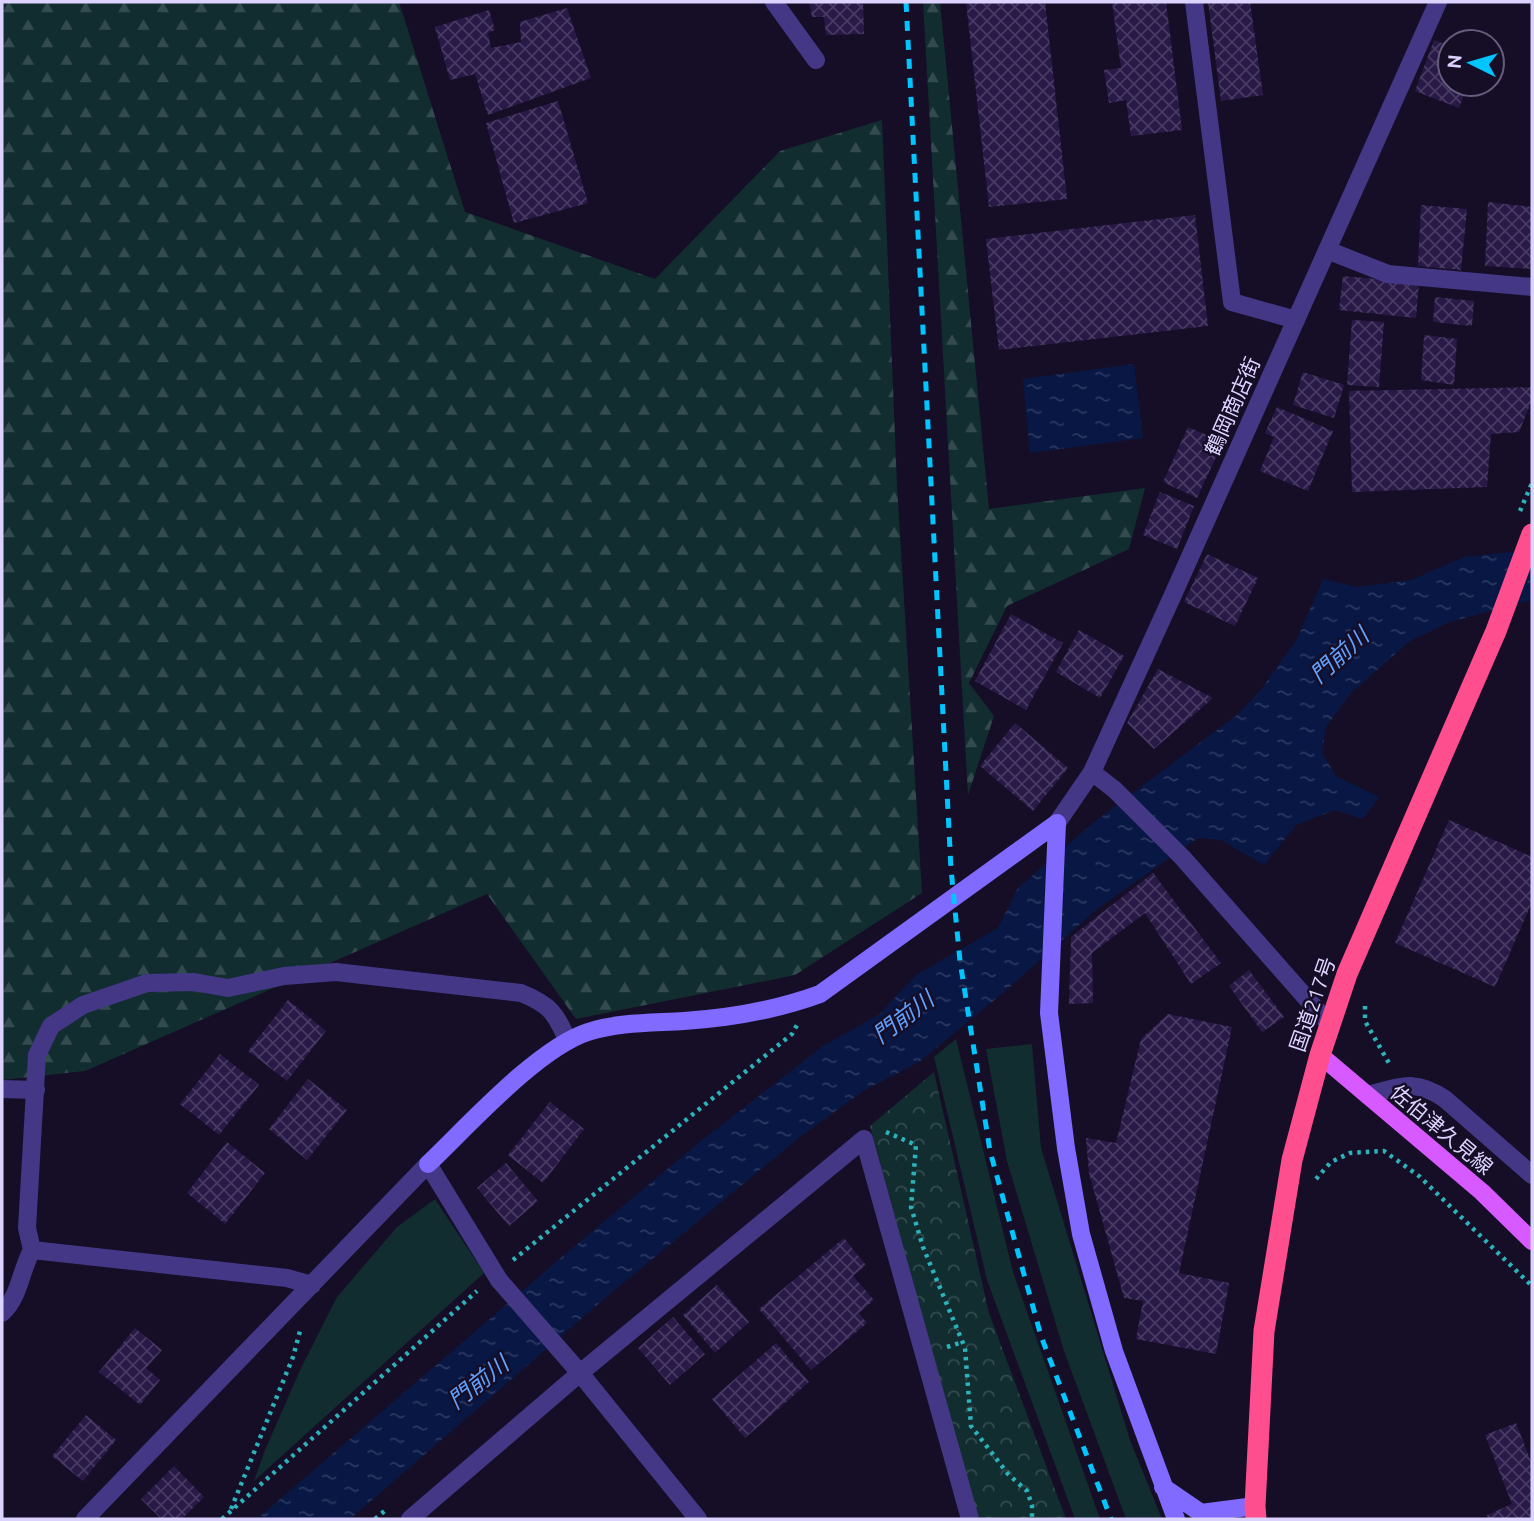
<svg xmlns="http://www.w3.org/2000/svg" width="1534" height="1521" viewBox="0 0 1534 1521" font-family="Ubuntu,'Noto Sans JP',sans-serif">
<style>
.grass{fill:#112d30}
.forest{fill:url(#forest-firs)}
.park{fill:url(#park-crowns)}
.water{fill:url(#water-ripples)}
.building{fill:url(#building-cross-hatch)}
.lines{fill:none;stroke-linecap:round;stroke-linejoin:round}
.path{stroke:#2bb2bb;stroke-width:4.5;stroke-dasharray:3.5 5;stroke-linecap:butt}
.lane{stroke:#443786;stroke-width:18}
.street{stroke:#443786;stroke-width:18}
.secondary{stroke:#806aff;stroke-width:18}
.primary{stroke:#d65aff;stroke-width:18}
.highway{stroke:#ff4e8d;stroke-width:21}
.rail{stroke:#00c5fe;stroke-width:5;stroke-dasharray:10 9;stroke-linecap:butt}
.labels{text-anchor:middle;dominant-baseline:central;stroke-width:5;stroke-linejoin:round;paint-order:stroke}
.street-label{font-size:21px;fill:#ddd3ff;stroke:#150e26}
.water-label{font-size:23px;font-style:italic;fill:#61a2ff;stroke:#150e26}
</style>
<defs>
<pattern id="forest-firs" width="22" height="20" patternUnits="userSpaceOnUse" patternTransform="scale(1.75)"><rect width="22" height="20" fill="#112d30"/><path d="M5 1l3.5 6h-7zM16 11l3.5 6h-7z" fill="#334b4f"/></pattern>
<pattern id="park-crowns" width="20" height="18" patternUnits="userSpaceOnUse" patternTransform="scale(1.75)"><rect width="20" height="18" fill="#112d30"/><path d="M2 6a3 3 0 1 1 6 0M12 15a3 3 0 1 1 6 0" fill="none" stroke="#334b4f"/></pattern>
<pattern id="water-ripples" width="26" height="14" patternUnits="userSpaceOnUse" patternTransform="scale(1.75)"><rect width="26" height="14" fill="#081744"/><path d="M2 4q2-2 4 0t4 0M15 11q2-2 4 0t4 0" fill="none" stroke="#2c3860"/></pattern>
<pattern id="building-cross-hatch" width="8" height="8" patternUnits="userSpaceOnUse" patternTransform="scale(1.75)"><rect width="8" height="8" fill="#281947"/><path d="M0 0l8 8M0 8l8-8" fill="none" stroke="#473a63"/></pattern>
</defs>
<rect width="100%" height="100%" fill="#150e26"/>
<path class="grass" d="M 956,1039 L 1013,1272 L 1100,1519 L 1075,1519 L 987,1280 L 934,1057 Z
M 1032,1044 L 1041,1148 L 1130,1440 L 1162,1519 L 1126,1519 L 1064,1351 L 1007,1161 L 986,1049 Z
M 435,1199 L 484,1273 L 254,1481 L 265,1450 L 301,1368 L 337,1297 L 397,1227 Z"/>
<path class="forest" d="M 2,2 L 399,2 L 465,212 L 655,279 L 780,151 L 882,120 L 897,485 L 922,893 L 795,975 L 576,1019 L 487,894 L 85,1071 L 2,1080 Z
M 923,2 L 940,2 L 989,509 L 1145,488 L 1129,549 L 1007,606 L 969,683 L 994,716 L 968,795 Z"/>
<path class="park" d="M 934,1072 L 989,1313 L 1066,1519 L 978,1519 L 870,1126 Z"/>
<path class="water" d="M 1134,364 L 1143,438 L 1030,453 L 1023,379 Z
M 1532,550 L 1532,600 L 1450,622 L 1410,641 L 1351,693 L 1326,727 L 1322,753 L 1336,776 L 1379,797 L 1363,819 L 1335,810 L 1296,825 L 1264,865 L 1221,840 L 1198,838 L 1097,909 L 1004,992 L 919,1062 L 865,1090 L 801,1136 L 604,1299 L 350,1519 L 257,1519 L 563,1256 L 701,1141 L 823,1046 L 880,1014 L 916,975 L 998,928 L 1018,888 L 1093,823 L 1237,715 L 1260,691 L 1297,639 L 1323,579 L 1357,587 L 1411,580 L 1464,557 Z"/>
<path class="building" d="M 809,2 L 863,2 L 864,34 L 826,35 L 824,17 L 812,17 Z
M 966,2 L 1045,2 L 1067,199 L 989,207 Z
M 1112,2 L 1166,2 L 1182,130 L 1131,136 L 1126,100 L 1109,103 L 1104,70 L 1121,68 Z
M 1208,2 L 1250,2 L 1263,95 L 1221,101 Z
M 567,8 L 591,78 L 488,115 L 475,74 L 450,80 L 435,27 L 489,10 L 495,30 L 488,33 L 491,48 L 521,42 L 520,22 Z
M 1434,40 L 1450,46 L 1450,84 L 1468,84 L 1459,108 L 1415,91 Z
M 558,101 L 588,203 L 514,223 L 486,123 Z
M 1488,202 L 1532,207 L 1532,269 L 1485,266 Z
M 1421,205 L 1467,209 L 1461,270 L 1418,266 Z
M 1195,215 L 1208,326 L 999,350 L 986,239 Z
M 1343,276 L 1419,283 L 1416,318 L 1339,310 Z
M 1435,297 L 1474,301 L 1472,326 L 1433,322 Z
M 1352,320 L 1384,322 L 1379,387 L 1347,385 Z
M 1424,335 L 1457,339 L 1454,385 L 1421,380 Z
M 1303,372 L 1344,385 L 1334,418 L 1293,405 Z
M 1532,387 L 1532,400 L 1519,432 L 1491,434 L 1487,487 L 1352,492 L 1349,391 Z
M 1277,407 L 1333,431 L 1308,491 L 1260,471 L 1274,437 L 1265,433 Z
M 1188,427 L 1223,442 L 1197,498 L 1163,482 Z
M 1160,492 L 1194,506 L 1177,549 L 1143,535 Z
M 1207,554 L 1258,578 L 1235,626 L 1184,602 Z
M 1011,614 L 1063,643 L 1026,710 L 975,681 Z
M 1079,630 L 1124,656 L 1100,698 L 1056,672 Z
M 1158,669 L 1213,698 L 1154,749 L 1127,723 Z
M 1015,723 L 1068,768 L 1033,811 L 980,766 Z
M 1449,820 L 1532,857 L 1532,902 L 1495,987 L 1395,943 Z
M 1153,873 L 1221,963 L 1191,984 L 1145,913 L 1092,953 L 1093,1003 L 1069,1004 L 1071,937 Z
M 1249,970 L 1284,1017 L 1262,1032 L 1229,986 Z
M 288,1000 L 326,1031 L 287,1081 L 248,1051 Z
M 1168,1014 L 1232,1027 L 1179,1273 L 1229,1283 L 1216,1354 L 1136,1339 L 1143,1301 L 1124,1298 L 1089,1173 L 1086,1138 L 1116,1143 L 1141,1039 Z
M 220,1054 L 259,1085 L 219,1135 L 180,1104 Z
M 308,1079 L 347,1110 L 307,1160 L 269,1129 Z
M 550,1102 L 584,1129 L 543,1183 L 508,1155 Z
M 227,1142 L 265,1173 L 225,1224 L 187,1193 Z
M 506,1163 L 538,1201 L 509,1226 L 477,1188 Z
M 844,1238 L 866,1265 L 853,1276 L 874,1300 L 859,1313 L 867,1323 L 811,1370 L 759,1309 Z
M 717,1285 L 749,1322 L 715,1353 L 683,1315 Z
M 673,1317 L 705,1354 L 670,1385 L 638,1348 Z
M 135,1328 L 162,1350 L 146,1368 L 160,1380 L 140,1405 L 99,1372 Z
M 776,1343 L 809,1382 L 745,1438 L 712,1399 Z
M 86,1415 L 116,1440 L 83,1481 L 52,1456 Z
M 1516,1423 L 1532,1464 L 1532,1519 L 1488,1519 L 1487,1515 L 1512,1504 L 1485,1435 Z
M 174,1466 L 204,1497 L 182,1519 L 161,1519 L 141,1499 Z"/>
<g class="lines">
<path class="path" d="M 1520,511 L 1532,483
M 1365,1006 L 1365,1021 L 1390,1065
M 886,1132 L 916,1145 L 911,1207 L 923,1247 L 965,1348 L 971,1426 L 1008,1474 L 1027,1491 L 1032,1505 L 1032,1519
M 1316,1179 L 1331,1162 L 1350,1153 L 1384,1151 L 1419,1176 L 1532,1286
M 513,1260 L 792,1034 L 797,1025
M 947,1347 L 963,1342
M 231,1509 L 293,1357 L 300,1331
M 222,1519 L 477,1291
M 375,1519 L 387,1509"/>
<path class="lane" d="M 1194,2 L 1232,302 L 1296,320"/>
<path class="street" d="M 774,2 L 816,60
M 1327,250 L 1388,274 L 1532,287
M 1092,772 L 1115,790 L 1182,857 L 1330,1025
M 1057,823 L 1092,772 L 1172,597 L 1438,2
M 2,1089 L 36,1090
M 1367,1095 C 1401,1087 1414,1078 1445,1099 L 1532,1175
M 32,1250 L 287,1278 L 312,1285
M 2,1313 C 20,1296 20,1272 32,1250 L 27,1228 L 37,1055 L 51,1026 L 83,1005 L 147,983 L 194,982 L 228,988 L 284,976 L 336,972 L 521,993 C 551,1005 555,1013 568,1041
M 85,1519 L 428,1164 L 499,1280 L 580,1373 L 698,1519
M 410,1519 L 580,1373 L 864,1139 L 970,1519"/>
<path class="secondary" d="M 1057,823 L 1049,1013 L 1066,1148 L 1081,1234 L 1114,1351 L 1176,1519
M 428,1164 C 468,1126 538,1048 588,1032 C 618,1022 653,1023 684,1021 C 731,1018 776,1010 820,994 L 1057,823
M 1163,1487 L 1201,1513 L 1255,1506"/>
<path class="primary" d="M 1320,1055 L 1482,1192 L 1532,1241"/>
<path class="highway" d="M 1256,1519 L 1255,1506 L 1264,1331 L 1292,1160 L 1320,1055 L 1347,974 L 1496,631 L 1532,534"/>
<path class="rail" d="M 906,2 L 951,869 L 960,961 L 990,1151 L 1041,1336 L 1111,1519"/>
</g>
<g class="labels">
<g class="street-label">
<text transform="translate(1232 406) rotate(-66)">鶴岡商店街</text>
<text transform="translate(1312 1004) rotate(-71)">国道217号</text>
<text transform="translate(1442 1129) rotate(40)">佐伯津久見線</text>
</g>
<g class="water-label">
<text transform="translate(1339 655) rotate(-42)">門前川</text>
<text transform="translate(903 1017) rotate(-37)">門前川</text>
<text transform="translate(478 1382) rotate(-38)">門前川</text>
</g>
</g>
<rect width="1534" height="1521" fill="none" stroke="#ddd3ff" stroke-width="7"/>
<g transform="translate(1471 63) rotate(275)"><circle r="33" fill="#150e26" stroke="#655d7d" stroke-width="2"/>
<path d="M0-5L12 26L0 18L-12 26Z" fill="#00c5fe"/>
<text y="-10" font-size="19" font-weight="bold" text-anchor="middle" fill="#ddd3ff">N</text>
</g>
</svg>
